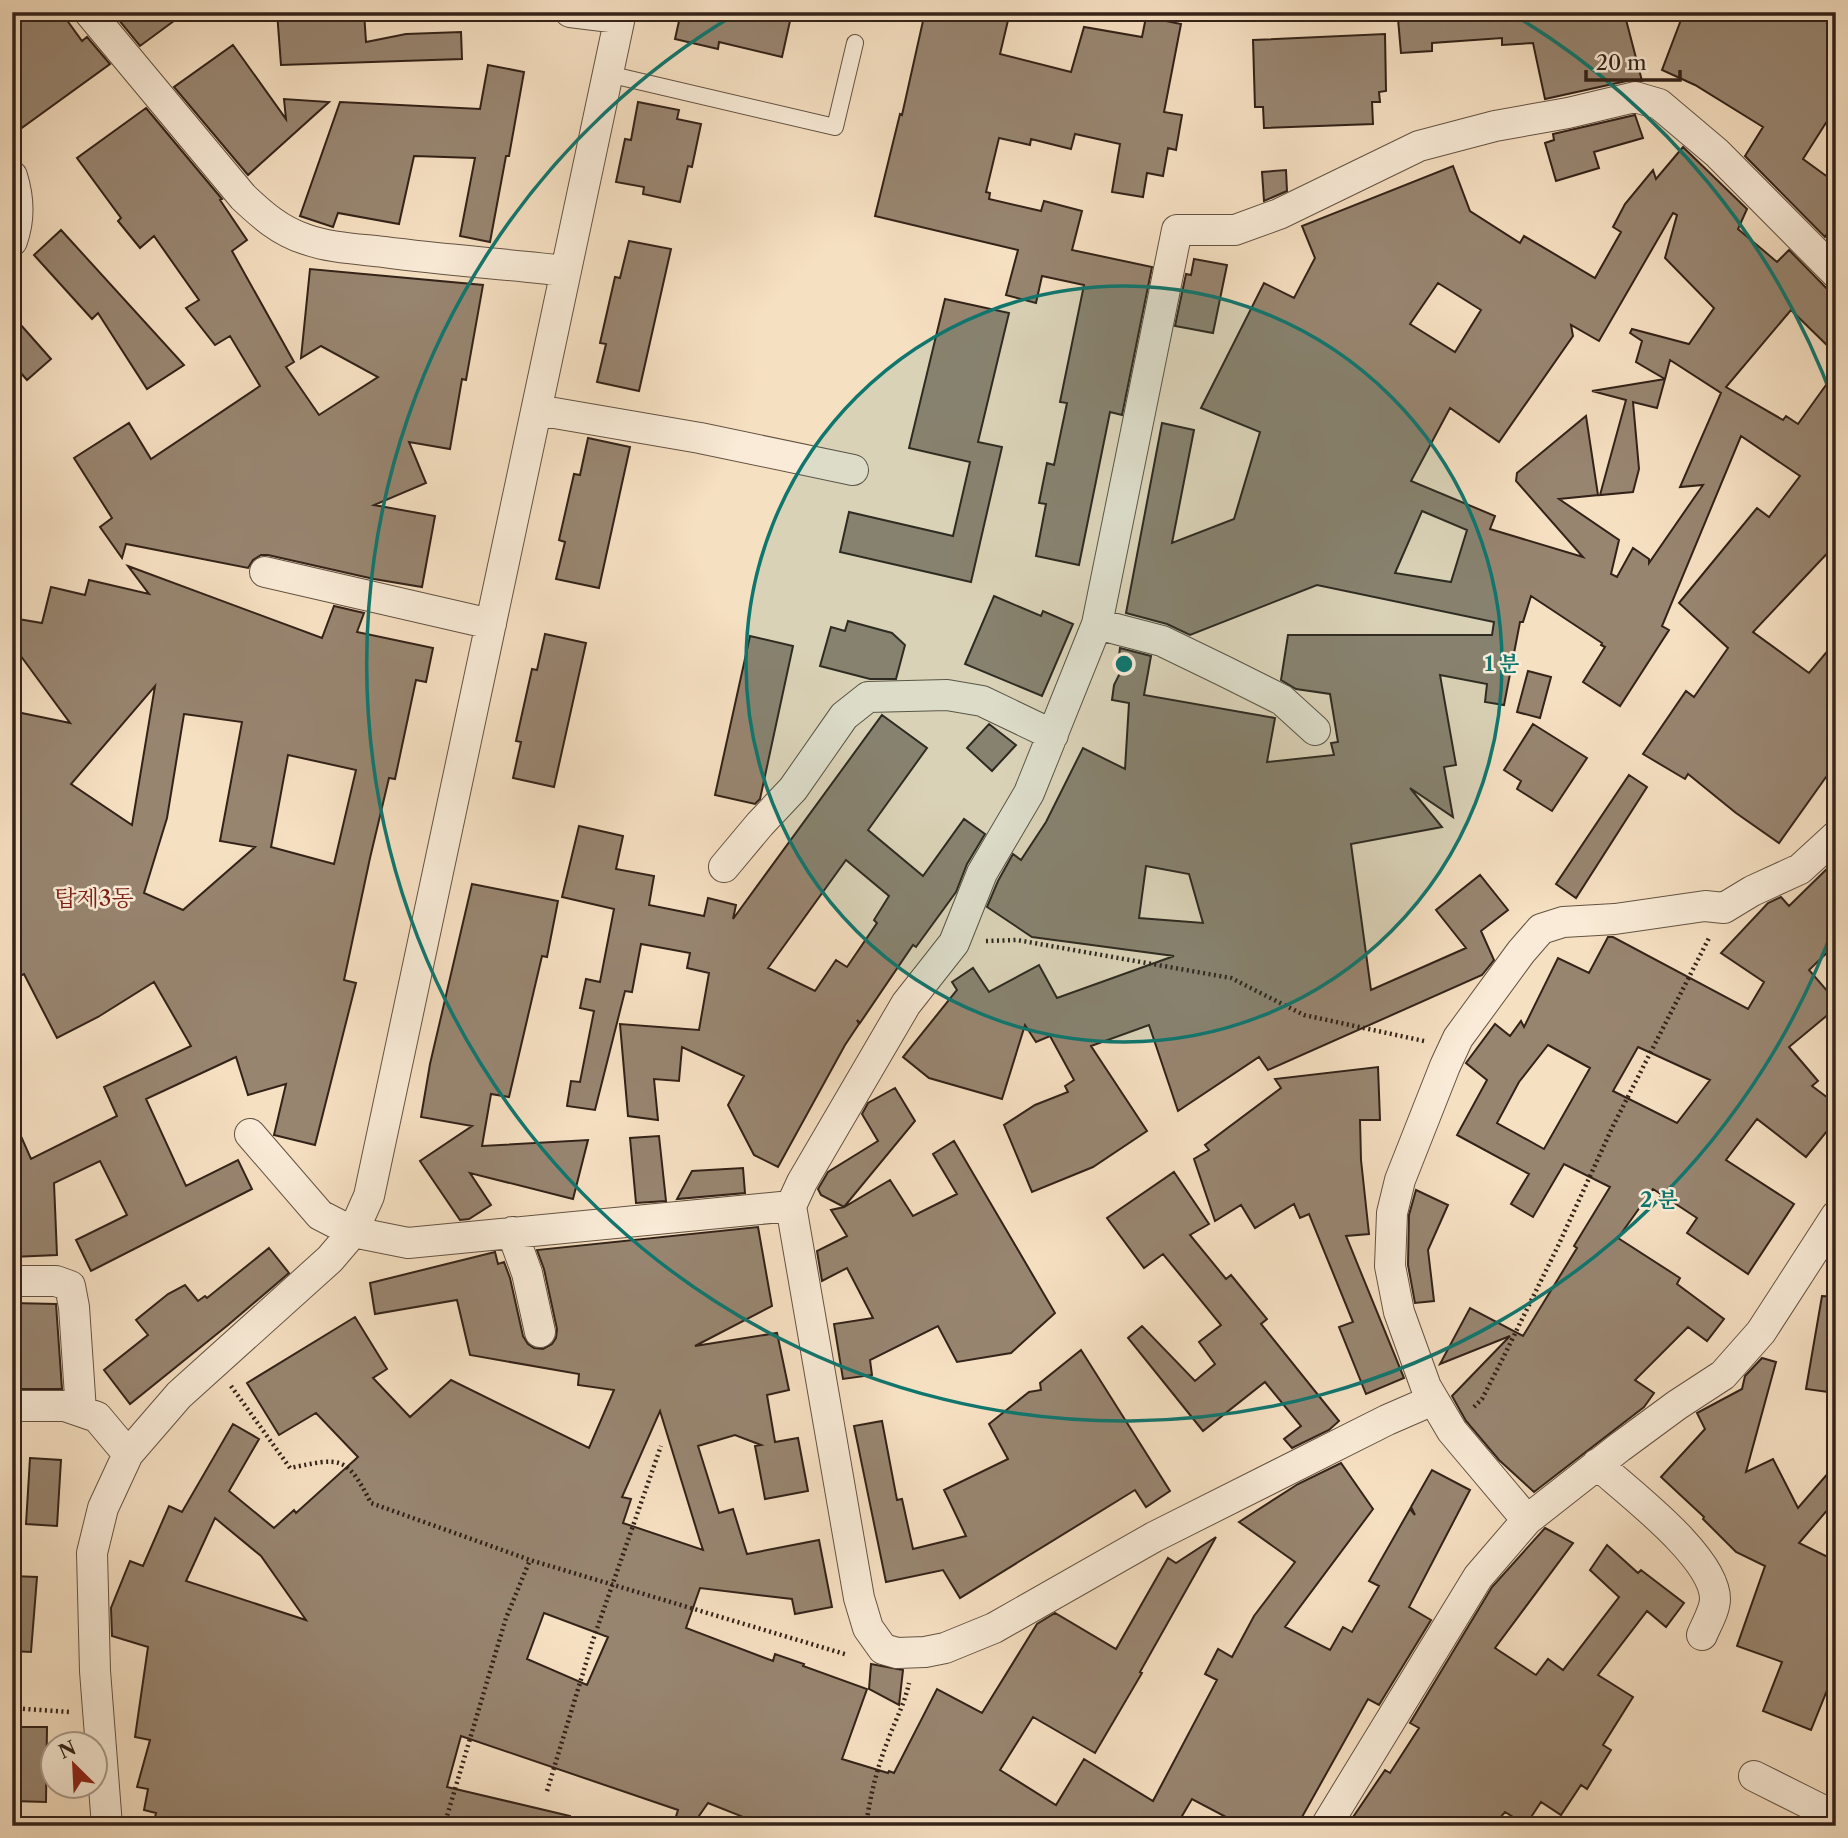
<svg xmlns="http://www.w3.org/2000/svg" width="1848" height="1838" viewBox="0 0 1848 1838" font-family="'Libre Caslon Text','Noto Serif KR',serif">
<style>
.building{fill:#988570;stroke:#332218;stroke-width:2;fill-rule:evenodd}
.lines{fill:none;stroke-linecap:round;stroke-linejoin:round}
.lane-casing{stroke:#645242;stroke-width:18}
.street-casing{stroke:#645242;stroke-width:32}
.path{stroke:#332218;stroke-width:4.5;stroke-dasharray:2 3.5;stroke-linecap:butt}
.lane{stroke:#f9ebd7;stroke-width:16}
.street{stroke:#f9ebd7;stroke-width:30}
.ring{fill:none;stroke:#0f766e;stroke-width:3.5}
.labels{text-anchor:middle;dominant-baseline:central;stroke-width:5;stroke-linejoin:round;paint-order:stroke}
.quarter-label{font-size:23px;fill:#7a1f14;stroke:#f9ebd7}
.centre{fill:#0f766e;stroke:#f9ebd7;stroke-width:3.5}
.ring-label{font-size:21px;text-anchor:middle;font-weight:bold;fill:#0f766e;stroke:#f9ebd7;stroke-width:5;stroke-linejoin:round;paint-order:stroke}
</style>
<rect width="100%" height="100%" fill="#f6e0c2"/>
<filter id="stains"><feTurbulence type="fractalNoise" baseFrequency=".00286" numOctaves="4"/><feColorMatrix values="0 0 0 0 .2 0 0 0 0 .09 0 0 0 0 .02 0 0 0 .5 -.17"/></filter>
<radialGradient id="worn" r=".72"><stop offset=".6" stop-color="#630" stop-opacity="0"/><stop offset="1" stop-color="#630" stop-opacity=".3"/></radialGradient>
<path class="building" d="M 12,12 L 61,12 L 82,41 L 87,37 L 110,64 L 12,135 Z
M 127,12 L 186,12 L 140,46 L 118,19 Z
M 277,12 L 364,12 L 366,42 L 406,34 L 461,32 L 462,59 L 281,65 Z
M 681,12 L 792,12 L 782,57 L 719,42 L 718,49 L 675,39 Z
M 925,12 L 1010,12 L 1000,54 L 1071,72 L 1084,27 L 1142,37 L 1146,17 L 1181,24 L 1164,112 L 1182,115 L 1176,150 L 1168,148 L 1163,176 L 1147,173 L 1143,197 L 1112,192 L 1120,144 L 1075,134 L 1071,149 L 1031,139 L 1030,145 L 999,138 L 986,192 L 990,193 L 989,199 L 1041,211 L 1044,201 L 1082,211 L 1072,250 L 1152,267 L 1122,415 L 1110,412 L 1079,565 L 1036,556 L 1046,504 L 1039,503 L 1047,463 L 1054,465 L 1067,403 L 1060,402 L 1084,285 L 1042,276 L 1036,303 L 1006,295 L 1018,250 L 875,216 L 900,114 L 902,115 Z
M 1404,12 L 1624,12 L 1642,81 L 1631,80 L 1545,99 L 1533,43 L 1502,45 L 1502,38 L 1432,43 L 1432,51 L 1401,53 L 1398,19 L 1405,18 Z
M 1684,12 L 1833,12 L 1827,23 L 1836,28 L 1836,107 L 1803,159 L 1836,183 L 1836,240 L 1827,234 L 1825,237 L 1745,156 L 1763,127 L 1695,85 L 1662,70 Z
M 1385,34 L 1386,91 L 1379,92 L 1380,102 L 1372,102 L 1373,124 L 1264,128 L 1263,107 L 1255,107 L 1253,40 Z
M 233,45 L 286,119 L 284,99 L 329,102 L 248,175 L 174,87 Z
M 488,65 L 524,72 L 509,156 L 506,156 L 490,242 L 460,236 L 475,158 L 414,156 L 399,224 L 338,213 L 333,227 L 300,216 L 340,102 L 480,109 Z
M 638,102 L 679,110 L 677,119 L 701,124 L 692,167 L 688,166 L 680,202 L 643,194 L 644,187 L 616,182 L 625,139 L 631,140 Z
M 146,108 L 222,199 L 220,200 L 247,240 L 232,251 L 294,362 L 286,367 L 319,415 L 378,377 L 321,346 L 301,358 L 310,269 L 483,285 L 466,380 L 462,379 L 450,449 L 409,442 L 426,483 L 374,505 L 435,516 L 422,587 L 374,579 L 268,555 L 261,555 L 253,560 L 248,568 L 126,544 L 122,558 L 100,527 L 112,518 L 74,458 L 129,423 L 151,459 L 260,386 L 230,336 L 215,345 L 186,308 L 199,300 L 154,236 L 140,248 L 118,221 L 121,218 L 77,158 Z
M 1635,115 L 1643,138 L 1594,152 L 1599,168 L 1556,181 L 1545,143 L 1554,140 L 1553,134 Z
M 1683,147 L 1747,209 L 1738,229 L 1777,262 L 1789,250 L 1836,298 L 1836,354 L 1791,310 L 1726,387 L 1783,420 L 1786,416 L 1798,424 L 1836,371 L 1836,544 L 1753,632 L 1809,673 L 1836,641 L 1836,763 L 1779,843 L 1736,813 L 1688,774 L 1685,779 L 1643,754 L 1686,691 L 1694,697 L 1728,648 L 1679,603 L 1757,508 L 1769,517 L 1800,476 L 1741,436 L 1662,626 L 1669,630 L 1620,706 L 1583,682 L 1605,647 L 1601,645 L 1602,643 L 1531,596 L 1523,622 L 1520,622 L 1504,705 L 1485,702 L 1487,684 L 1440,675 L 1456,765 L 1444,767 L 1453,817 L 1410,788 L 1442,827 L 1351,844 L 1371,990 L 1466,948 L 1436,910 L 1480,875 L 1508,910 L 1481,931 L 1494,960 L 1482,975 L 1268,1070 L 1259,1057 L 1178,1111 L 1149,1025 L 1091,1046 L 1147,1131 L 1093,1167 L 1032,1192 L 1004,1125 L 1035,1105 L 1068,1092 L 1065,1086 L 1074,1080 L 1050,1036 L 1036,1042 L 1025,1025 L 1002,1099 L 929,1078 L 903,1057 L 957,990 L 952,982 L 973,968 L 989,992 L 1039,965 L 1057,998 L 1174,956 L 1032,937 L 987,907 L 998,881 L 1013,854 L 1021,860 L 1046,822 L 1083,748 L 1125,769 L 1129,703 L 1112,700 L 1114,685 L 1126,661 L 1119,656 L 1120,648 L 1151,656 L 1144,695 L 1275,718 L 1267,762 L 1334,755 L 1331,743 L 1338,742 L 1330,694 L 1296,689 L 1281,680 L 1288,635 L 1492,635 L 1494,622 L 1317,585 L 1190,635 L 1167,624 L 1126,613 L 1162,423 L 1194,430 L 1172,543 L 1234,519 L 1260,432 L 1201,408 L 1264,283 L 1294,298 L 1315,258 L 1302,226 L 1453,166 L 1470,211 L 1520,243 L 1524,236 L 1595,278 L 1621,232 L 1613,227 L 1625,204 L 1653,170 L 1656,179 ZM 1673,213 L 1677,215 L 1665,258 L 1714,308 L 1689,344 L 1632,329 L 1630,333 L 1642,341 L 1636,362 L 1665,379 L 1670,360 L 1721,393 L 1680,487 L 1703,485 L 1649,563 L 1649,559 L 1633,548 L 1617,577 L 1611,574 L 1619,540 L 1559,499 L 1598,495 L 1586,416 L 1517,473 L 1516,481 L 1583,557 L 1490,529 L 1495,516 L 1411,481 L 1450,408 L 1499,442 L 1573,336 L 1571,325 L 1599,341 ZM 1438,283 L 1481,310 L 1455,352 L 1410,324 ZM 1422,511 L 1467,530 L 1451,582 L 1395,573 ZM 1146,866 L 1189,874 L 1203,923 L 1139,918 Z
M 1286,170 L 1287,191 L 1264,201 L 1262,172 Z
M 61,230 L 184,365 L 147,389 L 98,313 L 92,319 L 34,255 Z
M 629,241 L 671,249 L 639,391 L 597,382 L 606,344 L 600,343 L 615,277 L 620,278 Z
M 1194,259 L 1227,265 L 1213,333 L 1175,326 L 1186,274 L 1191,275 Z
M 945,299 L 1009,313 L 978,442 L 1002,447 L 971,582 L 840,552 L 849,512 L 953,536 L 970,462 L 909,448 Z
M 12,315 L 51,359 L 27,380 L 12,363 Z
M 1665,379 L 1657,408 L 1633,402 L 1639,469 L 1633,492 L 1600,495 L 1626,400 L 1592,391 Z
M 588,438 L 630,447 L 599,588 L 556,579 L 565,542 L 559,540 L 574,474 L 580,475 Z
M 128,566 L 322,638 L 334,606 L 364,613 L 357,632 L 433,648 L 426,682 L 416,680 L 395,779 L 389,778 L 370,858 L 344,980 L 356,983 L 315,1145 L 274,1135 L 286,1084 L 248,1095 L 236,1057 L 146,1099 L 186,1186 L 238,1160 L 252,1189 L 91,1271 L 76,1240 L 127,1215 L 100,1161 L 54,1183 L 57,1255 L 12,1257 L 12,1116 L 31,1159 L 117,1116 L 104,1087 L 191,1046 L 154,982 L 98,1017 L 57,1038 L 24,974 L 12,980 L 12,711 L 70,723 L 12,644 L 12,618 L 42,623 L 51,587 L 85,595 L 89,580 L 149,594 ZM 155,686 L 132,825 L 71,784 ZM 184,714 L 242,722 L 220,841 L 255,847 L 183,910 L 144,893 L 167,818 ZM 288,755 L 356,770 L 334,864 L 271,847 Z
M 994,596 L 1041,616 L 1043,611 L 1073,624 L 1042,696 L 965,664 Z
M 848,621 L 892,633 L 905,645 L 896,679 L 870,679 L 820,666 L 831,627 L 845,631 Z
M 545,634 L 586,643 L 554,787 L 513,778 L 521,742 L 516,741 L 532,669 L 537,670 Z
M 750,636 L 793,646 L 760,799 L 755,804 L 715,795 Z
M 1528,671 L 1551,677 L 1540,718 L 1517,712 Z
M 882,715 L 927,748 L 868,830 L 923,876 L 964,819 L 985,834 L 967,864 L 956,892 L 916,947 L 913,945 L 860,1023 L 857,1020 L 859,1024 L 845,1045 L 778,1167 L 754,1155 L 728,1105 L 744,1076 L 682,1047 L 679,1081 L 654,1079 L 658,1120 L 628,1116 L 620,1024 L 699,1030 L 709,973 L 687,968 L 690,953 L 641,944 L 632,992 L 625,991 L 595,1110 L 567,1106 L 571,1081 L 580,1082 L 594,1011 L 580,1008 L 586,979 L 600,982 L 614,909 L 562,897 L 579,826 L 623,836 L 616,869 L 654,876 L 649,905 L 704,916 L 708,898 L 736,905 L 733,919 ZM 846,860 L 889,896 L 874,920 L 877,923 L 847,967 L 836,960 L 815,991 L 768,968 Z
M 989,724 L 1016,745 L 992,771 L 967,748 Z
M 1533,724 L 1587,758 L 1552,811 L 1517,789 L 1521,781 L 1504,770 Z
M 1629,775 L 1647,787 L 1576,898 L 1556,884 Z
M 1836,860 L 1836,944 L 1809,970 L 1836,1001 L 1836,1008 L 1789,1047 L 1818,1081 L 1812,1086 L 1836,1104 L 1836,1120 L 1806,1157 L 1757,1119 L 1726,1160 L 1794,1204 L 1748,1274 L 1687,1233 L 1697,1218 L 1653,1189 L 1618,1238 L 1680,1278 L 1677,1284 L 1724,1319 L 1707,1341 L 1688,1327 L 1635,1380 L 1654,1393 L 1644,1407 L 1534,1492 L 1499,1460 L 1466,1421 L 1452,1396 L 1510,1336 L 1440,1364 L 1470,1308 L 1523,1336 L 1577,1248 L 1574,1246 L 1610,1187 L 1564,1164 L 1533,1217 L 1511,1204 L 1529,1174 L 1457,1135 L 1487,1080 L 1466,1063 L 1495,1024 L 1510,1036 L 1521,1021 L 1524,1027 L 1558,958 L 1589,973 L 1608,937 L 1613,937 L 1748,1009 L 1764,982 L 1721,953 L 1768,903 L 1781,897 L 1789,906 ZM 1548,1045 L 1590,1068 L 1544,1149 L 1497,1123 L 1519,1082 ZM 1638,1047 L 1710,1080 L 1677,1123 L 1613,1091 Z
M 472,884 L 558,901 L 547,957 L 542,956 L 509,1097 L 491,1094 L 482,1146 L 588,1140 L 573,1199 L 470,1173 L 491,1205 L 469,1219 L 460,1220 L 420,1161 L 472,1126 L 421,1117 L 430,1064 Z
M 1378,1067 L 1380,1120 L 1360,1120 L 1361,1160 L 1369,1234 L 1346,1236 L 1404,1378 L 1366,1394 L 1339,1327 L 1353,1322 L 1309,1214 L 1300,1218 L 1294,1204 L 1255,1228 L 1241,1205 L 1215,1221 L 1194,1159 L 1209,1150 L 1205,1145 L 1281,1088 L 1275,1079 Z
M 895,1088 L 915,1121 L 844,1207 L 821,1195 L 818,1189 L 828,1172 L 878,1141 L 862,1114 L 868,1103 Z
M 659,1136 L 666,1201 L 636,1203 L 630,1138 Z
M 954,1141 L 1055,1313 L 1011,1353 L 957,1362 L 938,1326 L 870,1360 L 872,1375 L 843,1379 L 834,1324 L 873,1318 L 847,1268 L 822,1281 L 817,1251 L 847,1236 L 831,1210 L 844,1207 L 890,1180 L 913,1216 L 957,1194 L 933,1154 Z
M 743,1168 L 745,1193 L 677,1199 L 692,1171 Z
M 1174,1172 L 1209,1224 L 1190,1235 L 1226,1279 L 1231,1275 L 1267,1319 L 1261,1324 L 1339,1421 L 1329,1430 L 1292,1448 L 1284,1439 L 1301,1426 L 1265,1382 L 1203,1431 L 1128,1338 L 1142,1326 L 1195,1381 L 1215,1364 L 1199,1342 L 1221,1325 L 1163,1254 L 1144,1268 L 1107,1218 Z
M 1416,1190 L 1448,1205 L 1428,1250 L 1434,1301 L 1415,1303 L 1408,1265 L 1409,1215 Z
M 758,1227 L 772,1306 L 695,1346 L 777,1333 L 789,1390 L 767,1395 L 775,1442 L 798,1438 L 808,1491 L 765,1499 L 755,1446 L 761,1445 L 735,1435 L 698,1446 L 719,1513 L 733,1509 L 747,1554 L 819,1540 L 832,1607 L 795,1614 L 792,1599 L 700,1588 L 686,1628 L 773,1661 L 775,1654 L 804,1664 L 803,1666 L 867,1689 L 842,1759 L 888,1773 L 889,1771 L 894,1773 L 937,1689 L 982,1713 L 1037,1624 L 1055,1613 L 1116,1649 L 1168,1558 L 1176,1563 L 1216,1537 L 1140,1672 L 1142,1673 L 1095,1753 L 1033,1717 L 1000,1770 L 1056,1805 L 1084,1759 L 1153,1801 L 1217,1680 L 1205,1674 L 1218,1649 L 1232,1657 L 1254,1616 L 1295,1562 L 1239,1522 L 1298,1484 L 1341,1463 L 1373,1509 L 1285,1627 L 1330,1650 L 1343,1627 L 1352,1632 L 1379,1586 L 1369,1581 L 1410,1509 L 1415,1515 L 1411,1507 L 1432,1470 L 1470,1490 L 1409,1607 L 1431,1620 L 1379,1705 L 1368,1699 L 1297,1826 L 1243,1826 L 1192,1799 L 1182,1816 L 1198,1826 L 766,1826 L 708,1803 L 692,1826 L 673,1826 L 678,1810 L 461,1736 L 447,1787 L 570,1816 L 569,1826 L 153,1826 L 156,1813 L 144,1810 L 148,1789 L 137,1787 L 150,1740 L 135,1737 L 148,1647 L 112,1636 L 111,1608 L 130,1561 L 143,1566 L 169,1506 L 182,1512 L 233,1424 L 259,1439 L 229,1491 L 274,1528 L 294,1510 L 296,1513 L 358,1457 L 316,1413 L 279,1435 L 247,1383 L 355,1317 L 387,1369 L 373,1378 L 410,1417 L 451,1380 L 589,1448 L 614,1390 L 578,1385 L 579,1374 L 470,1355 L 457,1300 L 375,1314 L 370,1283 L 495,1252 L 498,1264 L 504,1262 L 510,1278 L 523,1336 L 528,1344 L 534,1348 L 543,1349 L 552,1344 L 556,1338 L 557,1329 L 544,1269 L 537,1250 ZM 660,1411 L 700,1541 L 703,1550 L 623,1523 L 631,1499 L 622,1497 ZM 215,1518 L 261,1556 L 306,1620 L 186,1581 ZM 544,1613 L 608,1637 L 587,1685 L 527,1659 Z
M 269,1248 L 289,1273 L 228,1325 L 130,1404 L 104,1370 L 148,1335 L 136,1320 L 168,1294 L 185,1285 L 198,1301 L 205,1296 L 207,1298 Z
M 1822,1296 L 1836,1297 L 1836,1393 L 1806,1389 Z
M 12,1303 L 56,1304 L 62,1389 L 12,1389 Z
M 1081,1350 L 1170,1491 L 1146,1507 L 1135,1490 L 960,1598 L 943,1570 L 886,1582 L 854,1426 L 882,1421 L 897,1500 L 902,1499 L 913,1549 L 966,1536 L 944,1490 L 1008,1459 L 989,1424 L 1029,1392 L 1041,1390 L 1040,1383 Z
M 1762,1358 L 1776,1362 L 1746,1472 L 1773,1459 L 1798,1508 L 1836,1464 L 1836,1500 L 1799,1543 L 1836,1561 L 1836,1668 L 1811,1730 L 1763,1711 L 1782,1662 L 1737,1646 L 1765,1566 L 1736,1552 L 1703,1519 L 1704,1517 L 1661,1477 L 1705,1429 L 1697,1413 L 1742,1389 L 1745,1376 Z
M 30,1458 L 61,1460 L 57,1526 L 26,1524 Z
M 1545,1528 L 1573,1543 L 1495,1648 L 1536,1675 L 1548,1659 L 1563,1670 L 1619,1597 L 1590,1570 L 1607,1545 L 1638,1573 L 1641,1570 L 1684,1603 L 1666,1627 L 1647,1611 L 1598,1675 L 1633,1697 L 1603,1745 L 1611,1750 L 1587,1789 L 1581,1785 L 1561,1815 L 1541,1802 L 1526,1825 L 1505,1812 L 1493,1826 L 1347,1826 L 1385,1770 L 1390,1773 L 1419,1728 L 1410,1723 L 1492,1587 Z
M 12,1576 L 37,1577 L 31,1652 L 12,1651 Z
M 871,1664 L 903,1670 L 899,1705 L 869,1689 Z
M 12,1727 L 47,1727 L 46,1802 L 12,1801 Z"/>
<g class="lines">
<g class="lane-casing">
<path id="lane" d="M 608,74 L 835,127 L 855,43"/>
</g>
<g class="street-casing">
<path id="street" d="M 89,12 L 243,197 C 262,215 280,231 305,239 C 330,248 358,249 384,252 C 445,260 506,264 566,271
M 570,12 L 619,18
M 12,176 C 19,198 20,219 12,241
M 537,410 L 700,438 L 853,470
M 265,572 L 491,624
M 1097,624 L 1162,641 L 1224,671 L 1282,700 L 1315,730
M 724,867 L 760,824 L 793,789 L 844,716 L 868,697 L 947,695 L 982,701 L 1053,735
M 250,1134 L 320,1215 L 353,1232 L 408,1243 L 791,1206
M 512,1232 L 527,1273 L 540,1332
M 12,1281 L 56,1281 L 70,1286 L 74,1307 L 81,1411
M 1433,1400 L 1387,1420 L 1154,1537 L 994,1628 L 945,1648 L 925,1652 L 897,1653 L 883,1649 L 868,1628 L 859,1598 L 791,1206 L 802,1182 L 906,1004 L 954,943 L 982,873 L 1029,793 L 1097,624 L 1177,230 L 1235,230 L 1279,214 L 1419,146 L 1495,126 L 1568,113 L 1635,97 L 1659,104 L 1717,153 L 1836,273
M 12,1406 L 65,1406 L 97,1417 L 128,1454
M 1597,1464 C 1628,1492 1715,1557 1715,1599 C 1715,1610 1706,1625 1702,1635
M 1527,1520 L 1452,1431 L 1426,1387 L 1399,1312 L 1390,1266 L 1392,1213 L 1400,1180 L 1445,1066 L 1458,1038 L 1521,952 L 1541,929 L 1563,922 L 1615,919 L 1705,906 L 1724,908 L 1752,891 L 1800,869 L 1836,836
M 1754,1776 L 1822,1810 L 1836,1823
M 107,1826 L 95,1671 L 92,1553 L 103,1508 L 128,1454 L 179,1395 L 330,1259 L 353,1232 L 369,1196 L 621,12
M 1326,1826 L 1478,1577 L 1527,1520 L 1620,1447 L 1677,1405 L 1723,1375 L 1761,1332 L 1836,1216"/>
</g>
<path class="path" d="M 986,941 L 1017,940 L 1231,978 L 1304,1015 L 1424,1041
M 231,1386 L 290,1468 C 340,1458 346,1454 371,1503 L 530,1560 L 848,1655
M 1474,1407 L 1482,1399 L 1502,1360 L 1559,1244 L 1613,1126 L 1710,936
M 12,1708 L 70,1712
M 547,1791 L 593,1640 L 661,1446
M 444,1826 L 506,1618 L 530,1560
M 866,1826 C 870,1796 877,1768 888,1740 C 895,1721 905,1703 909,1683"/>
<use href="#lane" class="lane"/>
<use href="#street" class="street"/>
</g>
<circle cx="1124" cy="664" r="378" fill="#0f766e" fill-opacity=".12"/>
<g class="ring">
<circle cx="1124" cy="664" r="378"/>
<path d="M1835 923A757 757 0 1 1 734 15M1514 15A757 757 0 0 1 1835 405"/>
</g>
<g class="labels">
<g class="quarter-label">
<text x="94" y="898">탑제3동</text>
</g>
</g>
<circle cx="1124" cy="664" r="10" class="centre"/>
<g class="ring-label">
<text x="1502" y="671">1 분</text>
<text x="1659" y="1207">2 분</text>
</g>
<rect width="1848" height="1838" fill="none" stroke="#f6e0c2" stroke-width="42"/>
<rect x="14" y="14" width="1820" height="1810" fill="none" stroke="#332218" stroke-width="3.5"/>
<rect x="21" y="21" width="1806" height="1796" fill="none" stroke="#332218" stroke-width="2"/>
<g transform="translate(74 1765) rotate(336)"><circle r="33" fill="#f9ebd7" stroke="#aa9b8b" stroke-width="2"/>
<path d="M0-5L12 26L0 18L-12 26Z" fill="#8f2418"/>
<text y="-10" font-size="19" font-weight="bold" text-anchor="middle" fill="#332218">N</text>
</g>
<path d="M1586 70v10h94v-10" fill="none" stroke="#332218" stroke-width="3.5"/>
<text x="1596" y="70" font-size="21" fill="#332218" stroke="#f9ebd7" stroke-width="5" paint-order="stroke">20 m</text>
<rect width="100%" height="100%" filter="url(#stains)"/>
<rect width="100%" height="100%" fill="url(#worn)"/>
</svg>
